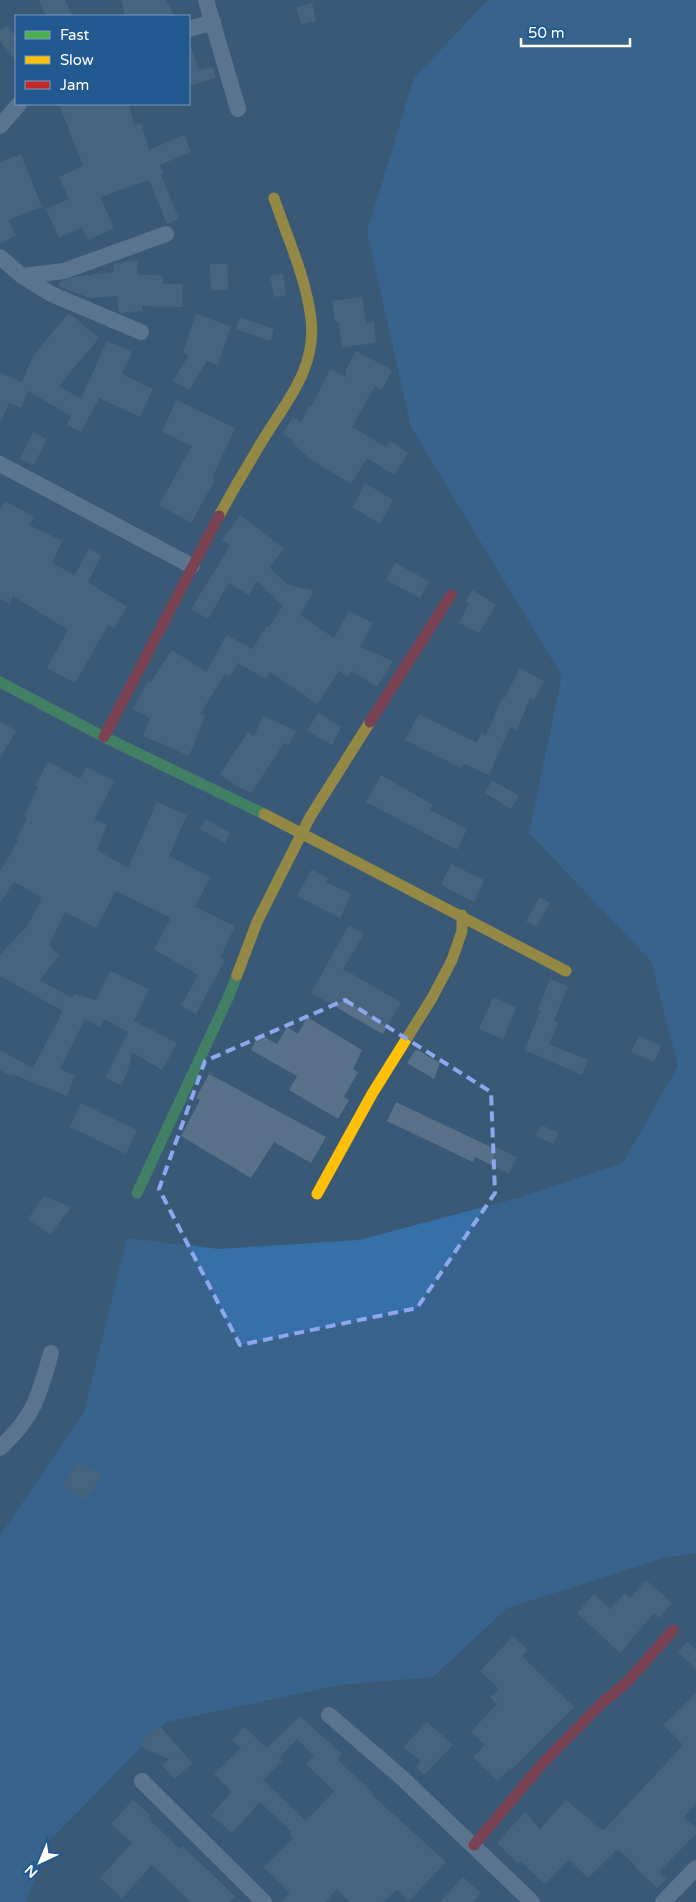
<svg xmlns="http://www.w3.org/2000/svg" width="696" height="1902" viewBox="0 0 696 1902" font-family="'Varela Round',sans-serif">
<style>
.green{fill:#3670a7}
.building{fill:#587188;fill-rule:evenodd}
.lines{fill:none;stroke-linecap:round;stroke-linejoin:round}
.street{stroke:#8196aa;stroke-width:16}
.fast{stroke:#4caf50;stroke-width:11}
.slow{stroke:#ffc107;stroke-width:11}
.jam{stroke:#c62828;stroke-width:11}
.marked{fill:none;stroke:#8ea6ec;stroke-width:4;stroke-dasharray:10 6;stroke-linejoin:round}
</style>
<rect width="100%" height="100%" fill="#3a5977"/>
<path class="green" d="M 488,0 L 696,0 L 696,1553 L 664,1558 L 507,1608 L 433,1677 L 339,1685 L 166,1722 L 47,1843 L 26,1902 L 0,1902 L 0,1536 L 84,1412 L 127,1238 L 219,1249 L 359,1240 L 521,1197 L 623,1163 L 678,1066 L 651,961 L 529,833 L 562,676 L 411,427 L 367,232 L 414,78 Z"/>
<path class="building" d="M 39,0 L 65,0 L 72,16 L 46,16 Z
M 121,0 L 166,0 L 174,16 L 125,16 Z
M 312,3 L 316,21 L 301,24 L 296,7 Z
M 7,25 L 16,37 L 16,61 L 0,41 L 0,30 Z
M 189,47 L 191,47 L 199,70 L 213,67 L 216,78 L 189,86 Z
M 59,104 L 129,104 L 134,126 L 141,123 L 149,150 L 184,135 L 191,152 L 160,165 L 164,173 L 161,175 L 179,219 L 167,224 L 149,180 L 100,197 L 114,228 L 88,240 L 82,228 L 59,238 L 46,209 L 69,199 L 59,177 L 83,166 Z
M 21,154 L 42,207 L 8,220 L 16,235 L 0,244 L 0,162 Z
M 137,260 L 138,274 L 163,276 L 163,284 L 182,284 L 183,307 L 142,306 L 143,311 L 122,313 L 119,312 L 117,296 L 89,298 L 59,286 L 60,282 L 78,276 L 93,275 L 93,274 L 114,272 L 113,264 Z
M 210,264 L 227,264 L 228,290 L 211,290 Z
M 283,274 L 286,295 L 274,297 L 270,276 Z
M 362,297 L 366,323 L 374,322 L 376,343 L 342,347 L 339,322 L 335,322 L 332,301 Z
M 69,313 L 99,338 L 59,386 L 81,399 L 107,341 L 132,352 L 122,374 L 153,389 L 140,417 L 99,398 L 81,432 L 67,425 L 71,416 L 28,391 L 21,408 L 9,403 L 0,423 L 0,373 L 22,382 L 33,356 Z
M 196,314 L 231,326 L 218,365 L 207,361 L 189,390 L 173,381 L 189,355 L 183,353 Z
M 240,317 L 274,329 L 270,341 L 236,329 Z
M 356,351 L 392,370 L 382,390 L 375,386 L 352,427 L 386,447 L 390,441 L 408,453 L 394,475 L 367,458 L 351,484 L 310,459 L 292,442 L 294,441 L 283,433 L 293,417 L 301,423 L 309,406 L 311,407 L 330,369 L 346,377 L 346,370 Z
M 176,400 L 235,428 L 212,478 L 215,480 L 191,523 L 159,505 L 192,446 L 162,432 Z
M 33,432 L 47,439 L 34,465 L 20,459 Z
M 365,483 L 393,500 L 380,524 L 353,507 Z
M 5,501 L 34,517 L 29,525 L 62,541 L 52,563 L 75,575 L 89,548 L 101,556 L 88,582 L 127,607 L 114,628 L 108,625 L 75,683 L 47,668 L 68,630 L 13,596 L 10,604 L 0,599 L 0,510 Z
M 240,515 L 284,549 L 269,567 L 288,585 L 314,591 L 300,615 L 334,638 L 349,611 L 373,623 L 360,647 L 393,661 L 377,687 L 352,671 L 348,677 L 339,671 L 317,704 L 270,672 L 266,679 L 238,663 L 230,677 L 225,674 L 200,714 L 205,716 L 189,756 L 143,736 L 150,718 L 133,709 L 148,681 L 150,683 L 172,650 L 206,672 L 227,635 L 252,649 L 267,626 L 269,627 L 283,606 L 257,581 L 249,595 L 229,583 L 208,619 L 191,609 L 230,546 L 222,540 Z
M 395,563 L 429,581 L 420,598 L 386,580 Z
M 473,590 L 496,605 L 479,633 L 459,623 L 469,604 L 465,602 Z
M 520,668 L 544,681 L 534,700 L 530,698 L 517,730 L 510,727 L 489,775 L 464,764 L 461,768 L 405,740 L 419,714 L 477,743 L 481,733 L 486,736 L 502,698 L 504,699 Z
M 318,713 L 341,727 L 332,745 L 307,731 Z
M 263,716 L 296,731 L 289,745 L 284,743 L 251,793 L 240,788 L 220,774 L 248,732 L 254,736 Z
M 0,721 L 16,731 L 0,758 Z
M 48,761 L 80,779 L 86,767 L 114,781 L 94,820 L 107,824 L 97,850 L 128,868 L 157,802 L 187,815 L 169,856 L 210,877 L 195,907 L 235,926 L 220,958 L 225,960 L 196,1014 L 181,1006 L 198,975 L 154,949 L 171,918 L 116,891 L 96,928 L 65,912 L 49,945 L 59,955 L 40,980 L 72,998 L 74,994 L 96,1000 L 110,971 L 149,989 L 134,1021 L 177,1043 L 162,1070 L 132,1052 L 127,1074 L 121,1085 L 105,1078 L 128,1032 L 104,1019 L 100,1027 L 85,1019 L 60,1069 L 75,1075 L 67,1096 L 12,1074 L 11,1076 L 0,1070 L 0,1050 L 33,1068 L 63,1011 L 0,976 L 0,955 L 28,925 L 42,898 L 14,882 L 0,903 L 0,871 L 18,841 L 16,840 L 27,818 L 24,816 L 38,787 L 35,786 Z
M 381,775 L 433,805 L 430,810 L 467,829 L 457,850 L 366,802 Z
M 492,780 L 519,796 L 511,809 L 485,793 Z
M 206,819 L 230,833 L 225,843 L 200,829 Z
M 451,864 L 484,880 L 474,902 L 441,885 Z
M 312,869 L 328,879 L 326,882 L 351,894 L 340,918 L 297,896 Z
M 540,897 L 550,903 L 536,927 L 526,921 Z
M 349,925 L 364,934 L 343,969 L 401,1002 L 383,1034 L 311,993 Z
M 550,979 L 568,986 L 554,1021 L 558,1023 L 549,1044 L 588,1060 L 582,1075 L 524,1050 L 541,1010 L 538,1009 Z
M 493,997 L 516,1007 L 503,1039 L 479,1029 Z
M 307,1017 L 362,1050 L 353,1069 L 358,1072 L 344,1097 L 349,1100 L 338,1119 L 289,1090 L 297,1076 L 251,1050 L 259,1034 L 277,1044 L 287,1027 L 298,1034 Z
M 639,1036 L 661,1046 L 654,1062 L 631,1052 Z
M 416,1049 L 440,1063 L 434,1079 L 407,1063 Z
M 209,1074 L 326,1137 L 311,1163 L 274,1142 L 251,1178 L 181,1136 L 200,1100 L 196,1098 Z
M 396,1102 L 495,1149 L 496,1147 L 517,1157 L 509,1174 L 475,1157 L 473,1162 L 387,1121 Z
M 81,1103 L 137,1130 L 126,1154 L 70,1127 Z
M 541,1125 L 559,1133 L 553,1144 L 536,1136 Z
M 44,1196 L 71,1207 L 50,1235 L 28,1219 Z
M 78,1461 L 102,1475 L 90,1494 L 88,1493 L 84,1500 L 63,1486 Z
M 646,1580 L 672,1603 L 659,1618 L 654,1613 L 620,1653 L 577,1613 L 594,1594 L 610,1609 L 625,1593 L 630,1598 Z
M 513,1636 L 528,1650 L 522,1656 L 574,1707 L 511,1770 L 510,1768 L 498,1781 L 473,1757 L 485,1745 L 471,1732 L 497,1704 L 490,1697 L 499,1689 L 480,1671 Z
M 687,1642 L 696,1650 L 696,1669 L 678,1652 Z
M 696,1693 L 696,1804 L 684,1817 L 696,1828 L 696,1834 L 659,1872 L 666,1879 L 657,1888 L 635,1867 L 636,1866 L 618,1849 L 588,1878 L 569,1860 L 545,1884 L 520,1861 L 518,1864 L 497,1843 L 525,1812 L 540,1829 L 566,1800 L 603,1831 L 683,1745 L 664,1725 Z
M 300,1716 L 342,1754 L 337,1759 L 373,1793 L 371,1794 L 446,1862 L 409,1901 L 397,1889 L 383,1902 L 350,1902 L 337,1889 L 325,1902 L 281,1902 L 290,1893 L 264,1867 L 293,1838 L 290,1834 L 292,1832 L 260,1802 L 232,1833 L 211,1815 L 232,1792 L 214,1774 L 241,1748 L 232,1740 L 244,1727 L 267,1748 ZM 297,1739 L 314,1756 L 306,1764 L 334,1791 L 306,1821 L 263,1780 L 282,1761 L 279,1758 Z
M 427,1722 L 453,1745 L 424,1775 L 416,1767 L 421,1761 L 403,1747 Z
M 159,1725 L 192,1763 L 175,1779 L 162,1765 L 169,1759 L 143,1748 L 141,1742 Z
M 133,1800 L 151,1816 L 148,1818 L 180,1849 L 182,1846 L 235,1896 L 229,1902 L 191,1902 L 152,1865 L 122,1898 L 100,1878 L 132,1843 L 111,1824 Z
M 463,1877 L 481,1893 L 473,1902 L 440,1902 Z"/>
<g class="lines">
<path class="street" d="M 206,0 L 238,109
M 189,29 L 213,22
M 0,126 L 19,104
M 0,257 L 22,276 L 51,294 L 141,332
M 22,276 L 64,271 L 166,234
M 0,464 L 192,566
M 0,1448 C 34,1417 39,1396 51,1353
M 329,1715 L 400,1776 L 532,1902
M 142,1781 L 264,1902
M 663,1902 L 696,1868"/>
<path class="fast" d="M 0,682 L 104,737 L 264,814
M 137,1193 L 228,998 L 237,975"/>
<path class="slow" d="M 219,516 C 232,491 247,467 261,443 C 285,403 317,369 311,319 C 306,277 287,237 274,198
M 264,814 L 566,971
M 237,975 L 257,922 L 310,817 L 370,722
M 317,1194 L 372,1094 L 432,998 L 452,960 L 462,931 L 462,915"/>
<path class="jam" d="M 370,722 L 451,595
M 104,737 L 219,516
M 474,1845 L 541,1765 L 600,1705 L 629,1680 L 673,1630"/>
</g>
<path d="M0 0H696V1902H0ZM 345,1000 L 491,1092 L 495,1193 L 417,1308 L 240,1345 L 159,1189 L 205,1061 Z" fill="#3a5977" fill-opacity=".55" fill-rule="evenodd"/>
<path class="marked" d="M 345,1000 L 491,1092 L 495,1193 L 417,1308 L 240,1345 L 159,1189 L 205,1061 Z"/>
<rect x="15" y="15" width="175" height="90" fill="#215990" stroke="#7a9bbc"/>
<rect x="25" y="31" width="25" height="8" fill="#4caf50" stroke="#7a9bbc"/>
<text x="60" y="40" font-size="15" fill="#ffffff">Fast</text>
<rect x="25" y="56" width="25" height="8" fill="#ffc107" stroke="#7a9bbc"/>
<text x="60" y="65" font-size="15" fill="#ffffff">Slow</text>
<rect x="25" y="81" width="25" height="8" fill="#c62828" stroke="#7a9bbc"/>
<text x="60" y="90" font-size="15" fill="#ffffff">Jam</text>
<g transform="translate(40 1862) rotate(224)" stroke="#215990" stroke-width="4" paint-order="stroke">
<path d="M0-4L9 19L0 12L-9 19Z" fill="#ffffff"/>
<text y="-8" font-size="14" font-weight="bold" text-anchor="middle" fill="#ffffff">N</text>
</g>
<path d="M521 38v8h109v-8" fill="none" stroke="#ffffff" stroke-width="2.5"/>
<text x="528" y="38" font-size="15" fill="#ffffff" stroke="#215990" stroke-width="4" paint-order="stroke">50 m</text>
</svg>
